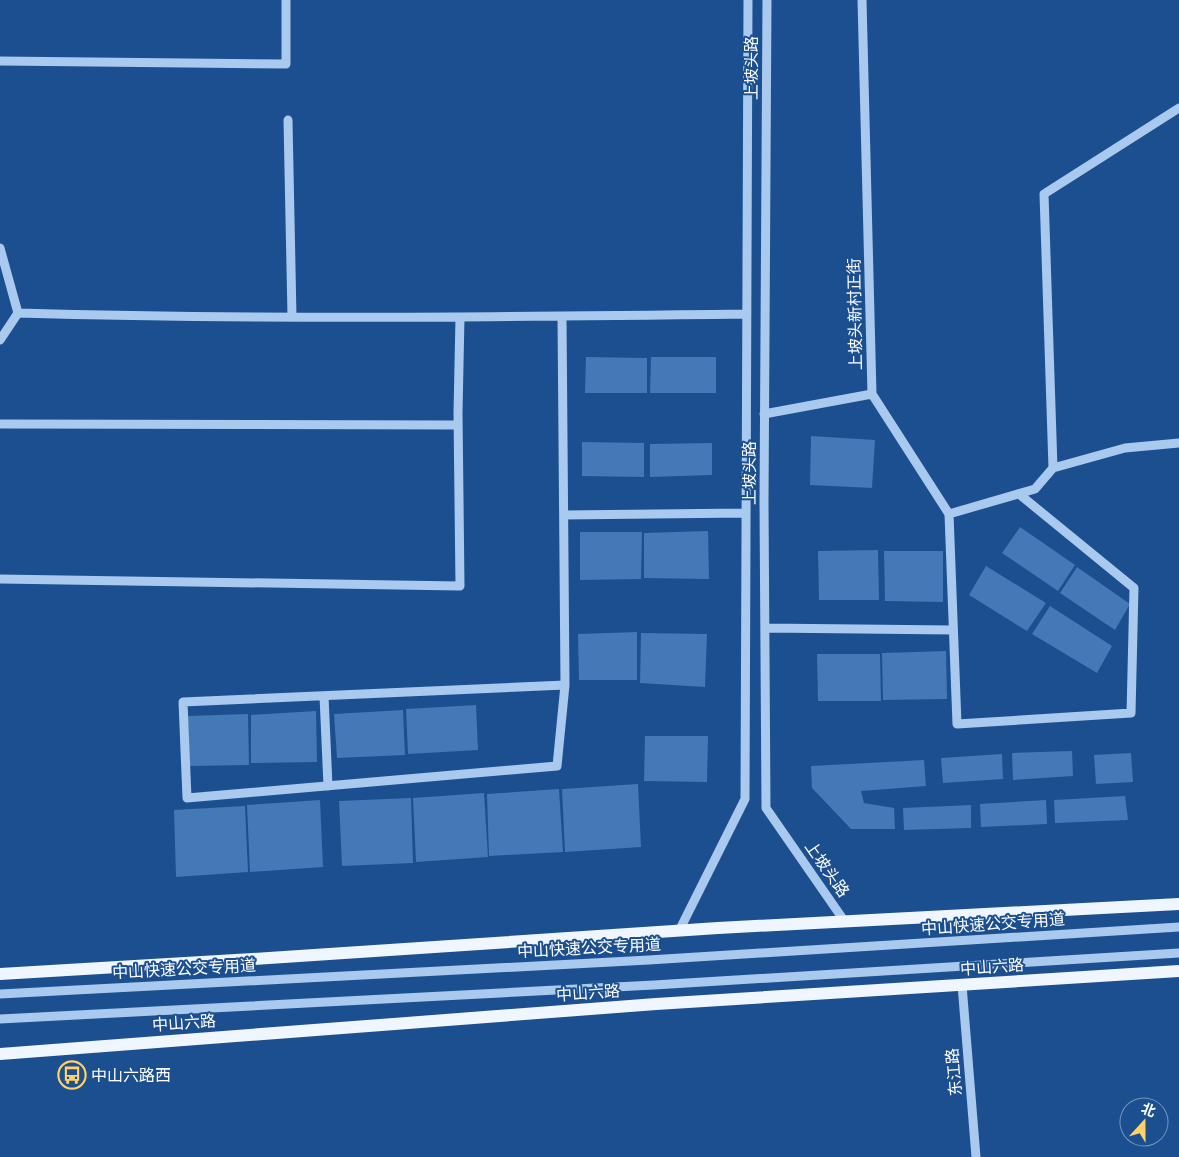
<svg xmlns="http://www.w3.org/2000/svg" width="1179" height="1157" viewBox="0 0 1179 1157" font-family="Karla,'Noto Sans SC',sans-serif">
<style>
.building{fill:#4478b7}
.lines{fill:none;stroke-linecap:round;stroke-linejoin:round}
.minor{stroke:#a9c9ee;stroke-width:9}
.major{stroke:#f0f6ff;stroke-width:12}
.labels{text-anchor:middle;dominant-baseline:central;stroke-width:4;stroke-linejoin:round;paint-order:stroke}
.street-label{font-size:16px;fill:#fff;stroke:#1b4f8f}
.poi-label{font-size:16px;fill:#fff;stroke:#1b4f8f;text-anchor:start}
</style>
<rect width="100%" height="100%" fill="#1b4f8f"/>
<path class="building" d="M 586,357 L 647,358 L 647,393 L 585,393 Z
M 651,357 L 716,357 L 716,393 L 650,393 Z
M 811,436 L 875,440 L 872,488 L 810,485 Z
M 582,442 L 644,443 L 644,477 L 582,476 Z
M 712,443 L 712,475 L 650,477 L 650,444 Z
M 1020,527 L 1075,565 L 1058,591 L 1002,553 Z
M 708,531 L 709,579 L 644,578 L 644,533 Z
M 580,532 L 642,532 L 641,579 L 580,580 Z
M 878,550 L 879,600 L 819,600 L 818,551 Z
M 884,551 L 943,551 L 943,602 L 885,601 Z
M 986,566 L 1046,603 L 1027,631 L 969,595 Z
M 1077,567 L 1130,604 L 1115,630 L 1060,593 Z
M 1050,606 L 1112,646 L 1097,673 L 1032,634 Z
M 637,632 L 637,680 L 579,680 L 578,634 Z
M 641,633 L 707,634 L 705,687 L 640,683 Z
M 946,651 L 947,699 L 883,700 L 882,653 Z
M 817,654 L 880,654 L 881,701 L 818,701 Z
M 476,705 L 478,750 L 408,754 L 406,709 Z
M 403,710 L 405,755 L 337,758 L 334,714 Z
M 316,711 L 317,762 L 251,763 L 251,715 Z
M 248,714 L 249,765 L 189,766 L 188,716 Z
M 645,736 L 708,736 L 707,782 L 644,781 Z
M 1072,751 L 1073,776 L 1013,780 L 1012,753 Z
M 1131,753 L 1133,782 L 1096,784 L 1094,755 Z
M 1002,754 L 1003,779 L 943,783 L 941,758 Z
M 924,760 L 926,786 L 861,791 L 864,803 L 894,808 L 895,829 L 851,829 L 812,788 L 811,766 Z
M 638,784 L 641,847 L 565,852 L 562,789 Z
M 559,789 L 563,852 L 489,856 L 487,794 Z
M 484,793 L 488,857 L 416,862 L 413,798 Z
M 1125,796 L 1128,820 L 1055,823 L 1054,800 Z
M 411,798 L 413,863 L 342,866 L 339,801 Z
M 320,800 L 323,867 L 250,872 L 247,805 Z
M 1046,800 L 1047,824 L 981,827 L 980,804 Z
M 971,805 L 971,828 L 904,830 L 903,808 Z
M 245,806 L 248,872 L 176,877 L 174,810 Z"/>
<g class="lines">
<path class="minor" d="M 767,0 L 764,502 L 766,808 L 845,922
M 862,0 L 872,394 L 949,514 L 1035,489 L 1053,468 L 1044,194 L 1179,108
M 0,61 L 286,64 L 286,0
M 288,120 L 292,317
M 0,248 L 18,313 C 261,320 504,317 747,314
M 562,316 L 565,685 L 183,702 L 187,798 L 557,766 L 565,685
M 0,340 L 18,313
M 764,414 L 872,394
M 0,424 L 458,425
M 1053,468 L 1125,448 L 1179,443
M 949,514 L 957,724 L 1131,713 L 1134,588 L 1019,494
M 564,515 L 745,513
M 0,579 L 460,586 L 458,413 L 460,317
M 765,628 L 953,630
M 324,696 L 328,786
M 679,931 L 745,799 L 748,0
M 962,985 L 976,1157
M 0,994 L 649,960 L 1179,927
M 0,1019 L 654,985 L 1179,953"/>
<path class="major" d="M 0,974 L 269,958 L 718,928 L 1179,904
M 0,1054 L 656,1004 L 1179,971"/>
</g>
<defs>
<g id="bus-ring" transform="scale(1.4375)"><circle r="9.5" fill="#1b4f8f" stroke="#ffd166" stroke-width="1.5"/><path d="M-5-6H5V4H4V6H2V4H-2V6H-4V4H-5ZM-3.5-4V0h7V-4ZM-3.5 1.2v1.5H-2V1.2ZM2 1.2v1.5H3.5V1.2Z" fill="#ffd166"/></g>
</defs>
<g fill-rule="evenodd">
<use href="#bus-ring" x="72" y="1075"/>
</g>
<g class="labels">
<g class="street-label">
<text transform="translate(751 68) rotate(-90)">上坡头路</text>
<text transform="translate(855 314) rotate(-91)">上坡头新村正街</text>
<text transform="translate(749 473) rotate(-90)">上坡头路</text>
<text transform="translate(827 869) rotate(55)">上坡头路</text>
<text transform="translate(993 924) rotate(-4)">中山快速公交专用道</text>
<text transform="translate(589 948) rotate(-3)">中山快速公交专用道</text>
<text transform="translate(992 967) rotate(-4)">中山六路</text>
<text transform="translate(184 969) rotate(-3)">中山快速公交专用道</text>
<text transform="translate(588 993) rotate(-4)">中山六路</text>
<text transform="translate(184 1023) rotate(-4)">中山六路</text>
<text transform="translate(954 1072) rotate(-95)">东江路</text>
</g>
<g class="poi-label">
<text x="91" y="1075">中山六路西</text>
</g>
</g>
<g transform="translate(1144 1122) rotate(21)"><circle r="24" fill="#1b4f8f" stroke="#7695bc"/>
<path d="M0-4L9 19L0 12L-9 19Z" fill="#ffd166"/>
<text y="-8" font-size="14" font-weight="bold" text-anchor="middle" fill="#ffffff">北</text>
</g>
</svg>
